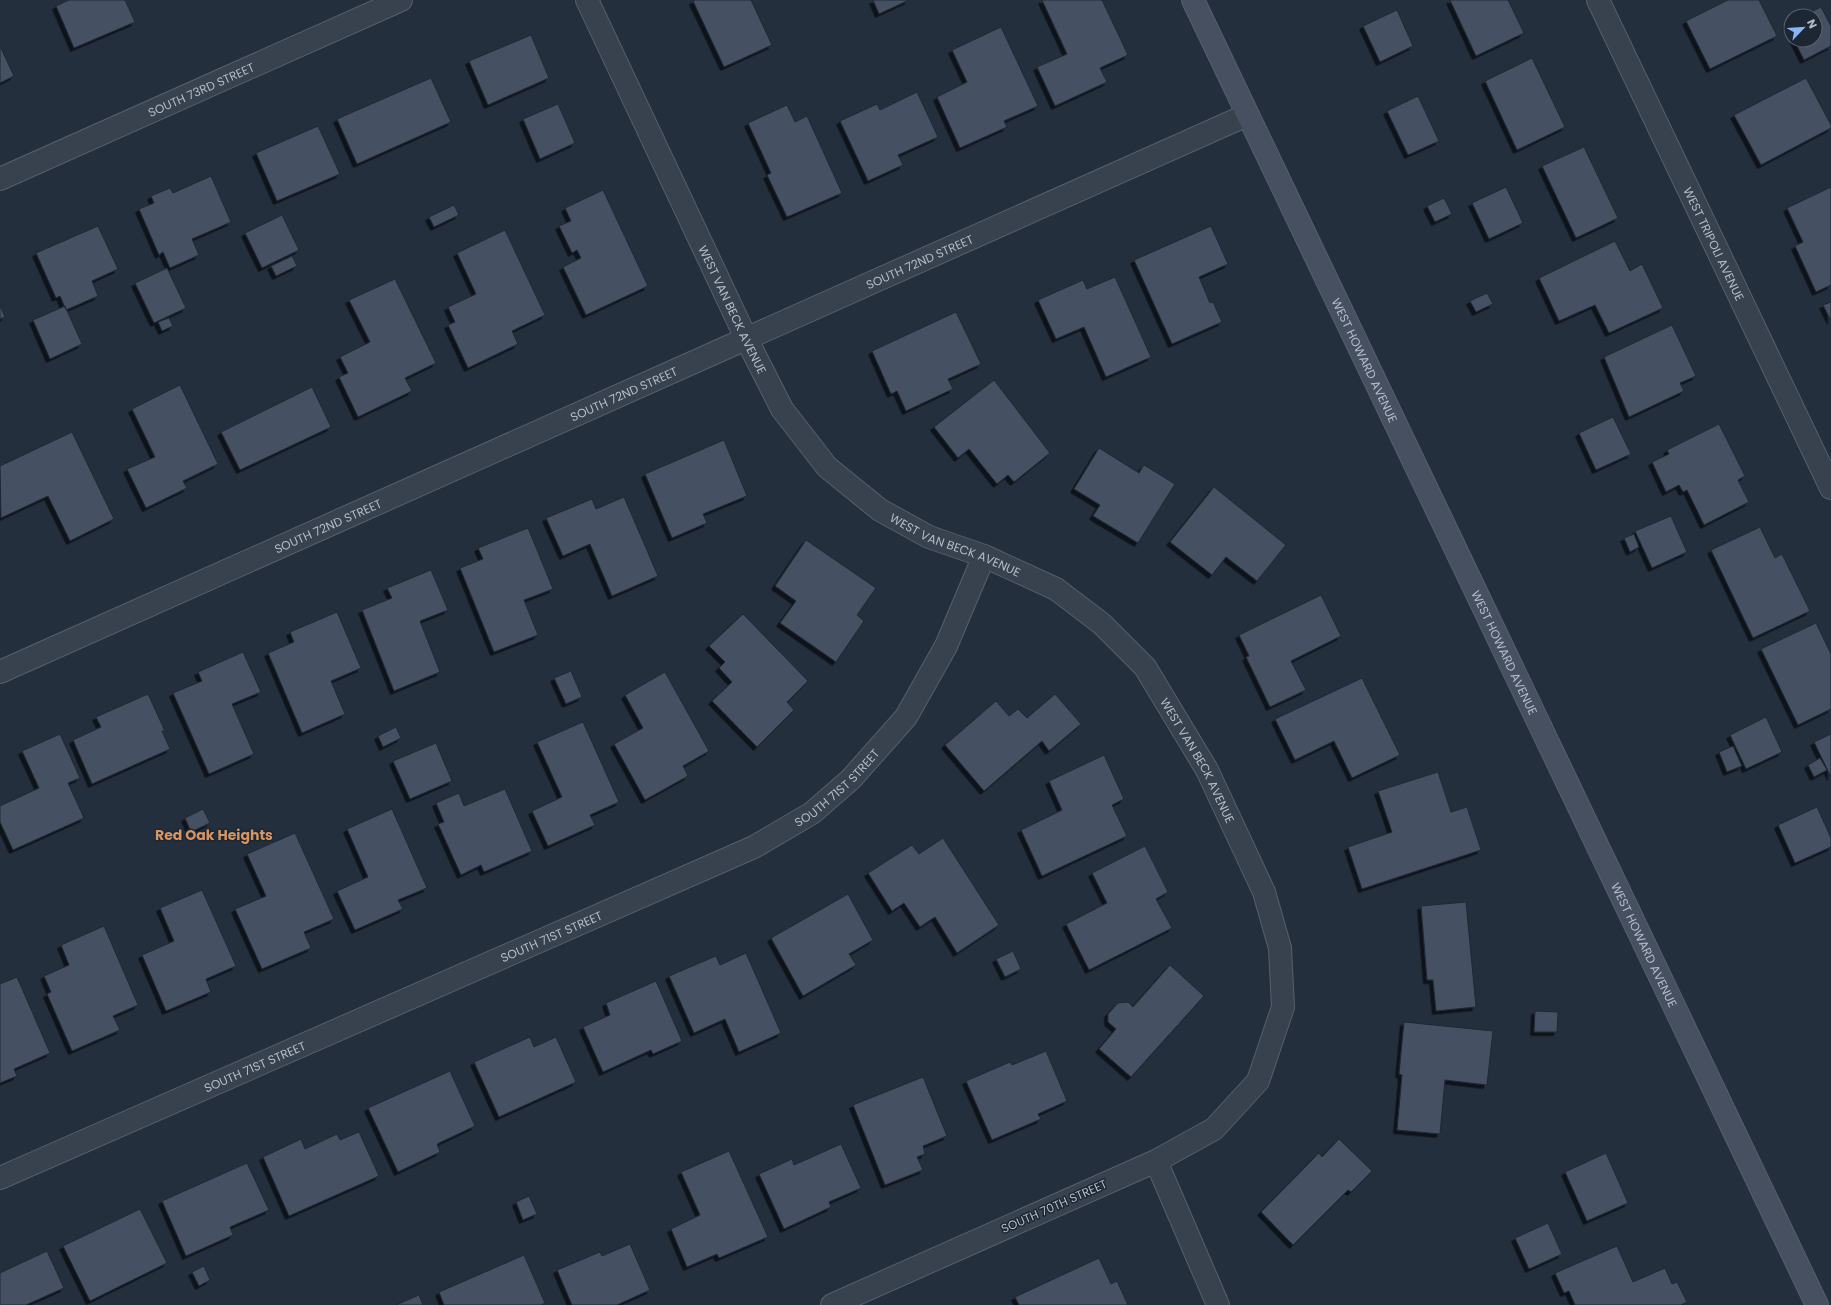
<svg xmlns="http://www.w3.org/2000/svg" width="1831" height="1305" viewBox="0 0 1831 1305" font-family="Poppins,sans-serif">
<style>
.building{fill:#455162;stroke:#1f2835;filter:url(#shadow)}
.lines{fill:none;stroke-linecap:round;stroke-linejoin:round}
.street-casing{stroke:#565f6c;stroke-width:24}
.secondary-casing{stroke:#565f6c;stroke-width:24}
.street{stroke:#38414e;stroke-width:22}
.secondary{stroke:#465061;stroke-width:22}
.labels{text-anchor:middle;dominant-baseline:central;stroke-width:3;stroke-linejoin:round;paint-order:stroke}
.street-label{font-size:12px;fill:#b4bcc9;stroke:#1d2633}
.quarter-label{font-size:14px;font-weight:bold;fill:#d59563;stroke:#1d2633}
</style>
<defs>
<filter id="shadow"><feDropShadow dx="-3.5" dy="3.5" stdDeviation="0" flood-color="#0009"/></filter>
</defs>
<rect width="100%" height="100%" fill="#242f3e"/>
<path class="building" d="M 69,0 L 125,0 L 135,22 L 74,48 L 56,6 Z
M 695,0 L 751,0 L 772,45 L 724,67 L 693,1 Z
M 873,0 L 909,0 L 879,14 Z
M 1042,0 L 1102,0 L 1128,55 L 1100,68 L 1107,82 L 1055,106 L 1037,67 L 1067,54 Z
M 1450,0 L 1508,0 L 1524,33 L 1476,56 Z
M 1728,0 L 1759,0 L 1777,36 L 1710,69 L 1686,21 Z
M 1821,7 L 1831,26 L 1831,46 L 1804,60 L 1794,40 L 1815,40 L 1815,16 L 1803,16 Z
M 1397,10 L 1413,46 L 1380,62 L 1363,26 Z
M 1791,22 L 1791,34 L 1786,24 Z
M 1001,27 L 1038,106 L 1004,121 L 1007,127 L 960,148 L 937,97 L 967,82 L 952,50 Z
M 531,35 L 549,78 L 488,105 L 469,61 Z
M 0,46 L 14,76 L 0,83 Z
M 1532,58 L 1565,127 L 1517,150 L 1485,81 Z
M 431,78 L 451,122 L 357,164 L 337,119 Z
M 1806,78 L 1831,125 L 1831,128 L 1761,165 L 1734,115 Z
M 917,92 L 938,137 L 898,155 L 903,165 L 868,181 L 840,121 L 877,104 L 880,110 Z
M 1418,96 L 1439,141 L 1408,155 L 1387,111 Z
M 558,104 L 575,143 L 540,159 L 523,119 Z
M 787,105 L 795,122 L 807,116 L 842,193 L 787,217 L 767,175 L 771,173 L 748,123 Z
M 318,126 L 340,174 L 277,201 L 256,153 Z
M 1584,147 L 1618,218 L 1576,238 L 1542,166 Z
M 211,176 L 231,222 L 192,239 L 199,255 L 170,268 L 163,252 L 159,255 L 139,209 L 154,203 L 151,196 L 170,188 L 173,193 Z
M 1506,187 L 1523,223 L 1489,239 L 1472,203 Z
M 1831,187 L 1831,285 L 1816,292 L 1795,246 L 1803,242 L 1787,208 Z
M 603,190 L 648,286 L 586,315 L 563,267 L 581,258 L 577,250 L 572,253 L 559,226 L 571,221 L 565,208 Z
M 1444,198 L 1452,214 L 1435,222 L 1427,206 Z
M 454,205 L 459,215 L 434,227 L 429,217 Z
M 282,215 L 299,250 L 262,268 L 245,233 Z
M 98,226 L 118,269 L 92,281 L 98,296 L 66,310 L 60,296 L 56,298 L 36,253 Z
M 1211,226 L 1228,264 L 1199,277 L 1210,303 L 1213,302 L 1222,322 L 1172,344 L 1134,260 Z
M 505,230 L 545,315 L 512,331 L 518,344 L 468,368 L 448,325 L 455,322 L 448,307 L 476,294 L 457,253 Z
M 1615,241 L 1630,271 L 1642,264 L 1663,308 L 1609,333 L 1595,305 L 1559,321 L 1539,278 Z
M 292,256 L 297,266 L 276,276 L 271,266 Z
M 167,268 L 186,308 L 154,323 L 135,283 Z
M 1115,277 L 1151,357 L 1106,377 L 1084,327 L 1056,339 L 1038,300 L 1083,280 L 1087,289 Z
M 395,279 L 436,363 L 405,378 L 412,391 L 358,417 L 339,377 L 348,373 L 340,357 L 370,342 L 349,300 Z
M 1487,293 L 1493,304 L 1476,312 L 1470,301 Z
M 1831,302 L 1831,321 L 1823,305 Z
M 0,305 L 5,317 L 0,319 Z
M 65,306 L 82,344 L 50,359 L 33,320 Z
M 956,312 L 981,364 L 948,379 L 953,389 L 906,411 L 897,391 L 891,394 L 872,351 Z
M 169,318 L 173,326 L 162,331 L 158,322 Z
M 1672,325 L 1696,376 L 1680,383 L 1684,391 L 1629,417 L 1604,357 Z
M 994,380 L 1050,453 L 1014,482 L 1008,475 L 997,484 L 969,449 L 958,458 L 934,427 Z
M 180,385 L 218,464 L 183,481 L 187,488 L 146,508 L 127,469 L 155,457 L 132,409 Z
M 312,387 L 331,427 L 240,470 L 221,432 Z
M 1613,417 L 1631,454 L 1596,470 L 1579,433 Z
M 1719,424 L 1745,476 L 1738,480 L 1749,502 L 1704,525 L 1687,490 L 1683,492 L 1679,485 L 1666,492 L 1652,462 L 1669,454 L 1667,450 Z
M 72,432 L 114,519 L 70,541 L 48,496 L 1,518 L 0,466 Z
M 724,440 L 747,496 L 703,514 L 707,523 L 672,538 L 645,474 Z
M 1099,448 L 1139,473 L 1144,465 L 1175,484 L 1138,543 L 1093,516 L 1100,505 L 1074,489 Z
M 1214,487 L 1286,545 L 1257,581 L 1226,557 L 1212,575 L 1170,542 Z
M 624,497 L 658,576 L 612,596 L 590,544 L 563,556 L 546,518 L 592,499 L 596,509 Z
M 1671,516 L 1687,552 L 1652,568 L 1635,531 Z
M 1760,527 L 1775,558 L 1782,554 L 1810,611 L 1753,638 L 1711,550 Z
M 528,528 L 553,589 L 524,600 L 538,635 L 494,652 L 460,568 L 483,559 L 478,548 Z
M 1634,534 L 1639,547 L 1630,552 L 1624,538 Z
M 806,540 L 876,588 L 857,615 L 864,621 L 836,662 L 780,623 L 796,601 L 775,586 Z
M 431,570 L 448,610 L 420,621 L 440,672 L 394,691 L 362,610 L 392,598 L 387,588 Z
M 1321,595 L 1341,636 L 1291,661 L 1306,690 L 1270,707 L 1246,657 L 1249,656 L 1239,635 Z
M 337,612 L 361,668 L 331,681 L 345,714 L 302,733 L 268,653 L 294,642 L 290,632 Z
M 743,614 L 808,681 L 787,702 L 794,710 L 757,747 L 712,701 L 732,682 L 719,668 L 725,662 L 709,646 Z
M 1816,623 L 1831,654 L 1831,709 L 1798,725 L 1761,649 Z
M 243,652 L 261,692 L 232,704 L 254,754 L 209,774 L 173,693 L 202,681 L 198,672 Z
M 571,671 L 582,697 L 566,704 L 554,678 Z
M 665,672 L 709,751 L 683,766 L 688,776 L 645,800 L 614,744 L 643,728 L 625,695 Z
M 1362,678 L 1400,755 L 1352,778 L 1334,741 L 1295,760 L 1275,719 Z
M 148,694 L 165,731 L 162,731 L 170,749 L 92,784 L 73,740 L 101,727 L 96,717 Z
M 1055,694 L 1081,724 L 1049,751 L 1042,741 L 984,791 L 945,745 L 996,701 L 1009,716 L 1018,709 L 1027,718 Z
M 1766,717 L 1782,752 L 1746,769 L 1730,735 Z
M 583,722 L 619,802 L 590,815 L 595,825 L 548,846 L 532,811 L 562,797 L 537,742 Z
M 396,727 L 401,738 L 383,747 L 378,736 Z
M 60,734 L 80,778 L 68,783 L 84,818 L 13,850 L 0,822 L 0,806 L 39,788 L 22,751 Z
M 1831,734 L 1831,777 L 1814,742 Z
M 436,743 L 452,781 L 410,799 L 393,761 Z
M 1733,746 L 1742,766 L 1727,772 L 1719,752 Z
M 1104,755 L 1124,799 L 1112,805 L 1127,836 L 1042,876 L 1021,830 L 1062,810 L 1049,781 Z
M 1820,758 L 1827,770 L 1814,777 L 1808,765 Z
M 1438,772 L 1451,812 L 1467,807 L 1481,850 L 1362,889 L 1348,847 L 1392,832 L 1378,791 Z
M 505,789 L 532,851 L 484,872 L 481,865 L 461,875 L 438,824 L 444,822 L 436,803 L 459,793 L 464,806 Z
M 1817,807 L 1831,838 L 1831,847 L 1795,863 L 1778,825 Z
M 203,809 L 210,823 L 191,832 L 185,818 Z
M 392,809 L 427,888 L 398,900 L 403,909 L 355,930 L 337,891 L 368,877 L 347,829 Z
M 295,833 L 334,919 L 304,932 L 311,948 L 262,969 L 235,909 L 266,896 L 247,854 Z
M 943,838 L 999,925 L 957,953 L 935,917 L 920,927 L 904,903 L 892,911 L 868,873 L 912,845 L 919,854 Z
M 1145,846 L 1168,892 L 1156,899 L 1172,928 L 1089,970 L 1066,924 L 1107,903 L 1092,873 Z
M 202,890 L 236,966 L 206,979 L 211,992 L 166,1011 L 142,955 L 174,941 L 160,908 Z
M 848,894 L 873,940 L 849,954 L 856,965 L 803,996 L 771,938 Z
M 1466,902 L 1476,1007 L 1436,1011 L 1433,980 L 1427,980 L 1421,906 Z
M 104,926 L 138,1005 L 113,1016 L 120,1030 L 72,1051 L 47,994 L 51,992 L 44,976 L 69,965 L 61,945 Z
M 1013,951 L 1021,969 L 1005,977 L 996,959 Z
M 746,953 L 781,1033 L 739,1052 L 725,1019 L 694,1033 L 669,976 L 716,956 L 720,965 Z
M 1170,965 L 1204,996 L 1131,1077 L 1099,1049 L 1116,1029 L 1108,1022 L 1108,1014 L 1118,1003 L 1128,1002 L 1133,1007 Z
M 17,977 L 50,1053 L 14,1069 L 17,1076 L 0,1083 L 0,984 Z
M 656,981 L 682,1041 L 653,1054 L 651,1050 L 603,1072 L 583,1027 L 610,1015 L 606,1003 Z
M 1535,1011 L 1558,1012 L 1557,1032 L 1534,1032 Z
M 1404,1022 L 1493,1031 L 1487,1085 L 1445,1080 L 1440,1134 L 1397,1130 L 1402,1075 L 1399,1074 Z
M 530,1037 L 534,1047 L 556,1037 L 576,1082 L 499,1117 L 474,1062 Z
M 1046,1051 L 1067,1101 L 1038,1114 L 1041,1119 L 992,1140 L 966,1081 L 1010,1062 L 1012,1065 Z
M 450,1071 L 475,1126 L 437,1144 L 440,1152 L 398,1172 L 368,1108 Z
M 923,1077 L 947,1136 L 923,1146 L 925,1154 L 917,1157 L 923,1170 L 885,1185 L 853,1105 Z
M 359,1132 L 379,1176 L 289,1216 L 263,1157 L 301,1139 L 305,1149 L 337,1134 L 340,1140 Z
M 1339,1139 L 1372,1171 L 1351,1192 L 1348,1190 L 1293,1245 L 1261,1212 L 1319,1153 L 1322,1157 Z
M 841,1144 L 861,1188 L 829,1202 L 831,1207 L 784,1229 L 759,1174 L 792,1159 L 794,1165 Z
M 729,1151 L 768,1237 L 719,1258 L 717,1254 L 687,1267 L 671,1229 L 700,1215 L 681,1172 Z
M 1606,1153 L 1628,1203 L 1587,1221 L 1565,1172 Z
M 247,1163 L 269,1210 L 230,1227 L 233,1235 L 186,1256 L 162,1201 Z
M 529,1196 L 537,1214 L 523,1220 L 516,1202 Z
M 140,1209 L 167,1263 L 90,1301 L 63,1246 Z
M 1548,1223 L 1562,1254 L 1529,1269 L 1515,1238 Z
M 630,1244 L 650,1290 L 617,1305 L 572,1305 L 557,1270 L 600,1252 L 602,1256 Z
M 1617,1246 L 1633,1282 L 1665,1268 L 1672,1284 L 1677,1282 L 1687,1302 L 1681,1305 L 1575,1305 L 1569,1291 L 1564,1293 L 1555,1273 Z
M 47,1251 L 64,1288 L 26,1305 L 0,1305 L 0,1273 Z
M 524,1255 L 545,1303 L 541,1305 L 444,1305 L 439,1292 Z
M 1099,1258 L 1111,1284 L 1117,1281 L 1128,1305 L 1019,1305 L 1015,1297 Z
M 204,1266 L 210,1280 L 199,1286 L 192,1272 Z
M 419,1295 L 423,1305 L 396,1305 Z"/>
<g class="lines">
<g class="street-casing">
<g id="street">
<path id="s1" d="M 587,0 L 746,338 L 782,409 L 827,467 L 880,510 L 929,537 L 984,556 L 1056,589 L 1102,624 L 1145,667 L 1207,770 L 1264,892 L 1280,948 L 1283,1007 L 1258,1081 L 1214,1129 L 1156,1161 L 832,1305"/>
<path id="s2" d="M 1598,0 L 1831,488"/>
<path id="s3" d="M 0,179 L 401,0"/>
<path id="s4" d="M 0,672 L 1247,115"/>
<path d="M 1156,1161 L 1218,1305"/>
<path id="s5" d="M 0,1178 L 754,847 L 812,813 L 851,779 L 906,717 L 946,646 L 984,556"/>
</g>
</g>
<g class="secondary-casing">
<g id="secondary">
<path id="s6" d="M 1193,0 L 1817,1305"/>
</g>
</g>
<use href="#street" class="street"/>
<use href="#secondary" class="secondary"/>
</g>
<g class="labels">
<g class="street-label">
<text stroke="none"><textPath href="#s3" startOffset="220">SOUTH 73RD STREET</textPath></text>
<text stroke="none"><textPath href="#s2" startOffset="270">WEST TRIPOLI AVENUE</textPath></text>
<text stroke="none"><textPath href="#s4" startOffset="1007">SOUTH 72ND STREET</textPath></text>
<text stroke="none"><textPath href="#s1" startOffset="342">WEST VAN BECK AVENUE</textPath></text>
<text stroke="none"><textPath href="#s6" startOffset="399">WEST HOWARD AVENUE</textPath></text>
<text stroke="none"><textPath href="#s4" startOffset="683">SOUTH 72ND STREET</textPath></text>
<text stroke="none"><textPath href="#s4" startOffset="359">SOUTH 72ND STREET</textPath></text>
<text stroke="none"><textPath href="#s1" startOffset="678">WEST VAN BECK AVENUE</textPath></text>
<text stroke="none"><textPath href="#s6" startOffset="723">WEST HOWARD AVENUE</textPath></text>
<text stroke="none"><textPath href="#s1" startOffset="1014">WEST VAN BECK AVENUE</textPath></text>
<text stroke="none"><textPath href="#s5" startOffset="926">SOUTH 71ST STREET</textPath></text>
<text stroke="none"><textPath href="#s5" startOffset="602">SOUTH 71ST STREET</textPath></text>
<text stroke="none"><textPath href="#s6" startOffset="1047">WEST HOWARD AVENUE</textPath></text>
<text stroke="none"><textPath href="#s5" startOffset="278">SOUTH 71ST STREET</textPath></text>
<text transform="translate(1054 1206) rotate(-24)">SOUTH 70TH STREET</text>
</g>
<g class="quarter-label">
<text x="214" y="835">Red Oak Heights</text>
</g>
</g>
<g transform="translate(1803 28) rotate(65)"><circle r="19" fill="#1d2633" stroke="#59626f"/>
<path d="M0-3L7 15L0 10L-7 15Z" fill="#8ab4f8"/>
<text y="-6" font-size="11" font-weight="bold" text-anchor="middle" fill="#b4bcc9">N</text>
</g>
</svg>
